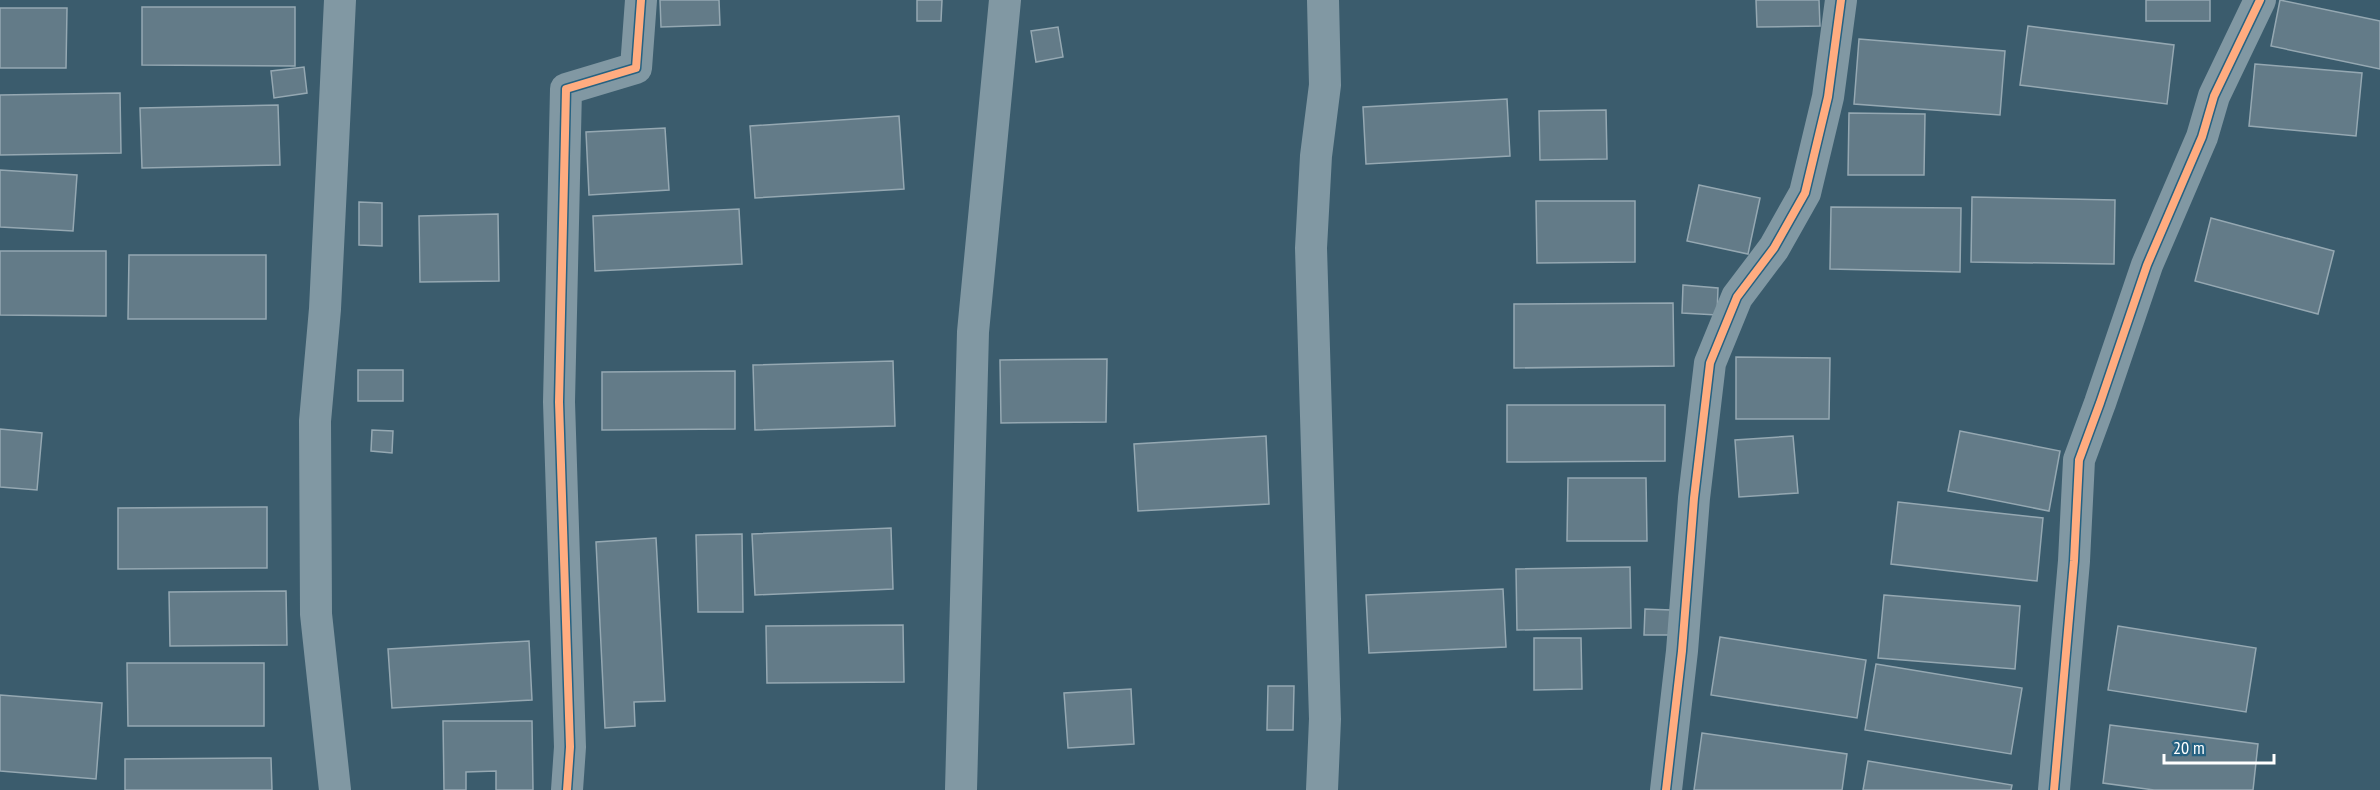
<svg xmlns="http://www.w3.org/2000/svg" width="2380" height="790" viewBox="0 0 2380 790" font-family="'PT Sans Narrow',sans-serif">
	<rect width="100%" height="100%" fill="#3b5c6d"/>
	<path fill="#637b88" stroke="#95a8b2" stroke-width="1.5" d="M660,0H719L720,25L661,27Z
		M917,0H942L941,21H917Z
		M1756,0H1819L1820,26L1757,27Z
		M2146,0H2210V21H2146Z
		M2280,0L2380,21V69L2271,46Z
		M142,7H295V66L142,65Z
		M0,8H67L66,68H0Z
		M2028,26L2174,45L2167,104L2020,85Z
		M1058,27L1063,57L1036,62L1031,31Z
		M1859,39L2005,51L2000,115L1854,104Z
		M2255,64L2362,73L2356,136L2249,126Z
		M304,67L307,93L274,98L271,71Z
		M120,93L121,153L0,155V95Z
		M1507,99L1510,156L1366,164L1363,107Z
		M278,105L280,165L142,168L140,108Z
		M1606,110L1607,159L1540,160L1539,111Z
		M1849,113L1925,114L1924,175H1848Z
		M899,116L904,189L755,198L750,126Z
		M665,128L669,190L589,195L586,132Z
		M0,170L77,175L73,231L0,227Z
		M1699,185L1760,198L1748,254L1687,241Z
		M1972,197L2115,200L2114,264L1971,262Z
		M1536,201H1635V262L1537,263Z
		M359,202L382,203V246L359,245Z
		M1831,207L1961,208L1960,272L1830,269Z
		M739,209L742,264L595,271L593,216Z
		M498,214L499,281L420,282L419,216Z
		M2211,218L2334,251L2318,314L2195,281Z
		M0,251H106V316L0,315Z
		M129,255H266V319H128Z
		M1683,285L1718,288L1717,315L1682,313Z
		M1673,303L1674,366L1514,368V304Z
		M1736,357L1830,358L1829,419H1736Z
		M1107,359L1106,422L1001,423L1000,360Z
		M893,361L895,426L755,430L753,365Z
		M358,370H403V401H358Z
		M735,371V429L602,430V372Z
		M1507,405H1665V461L1507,462Z
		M0,429L42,433L37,490L0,487Z
		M372,430L393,431L392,453L371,451Z
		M1960,431L2060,451L2049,511L1948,491Z
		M1266,436L1269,504L1138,511L1134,444Z
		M1793,436L1798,493L1739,497L1735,440Z
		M1568,478H1646L1647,541H1567Z
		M1898,502L2043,518L2037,581L1891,564Z
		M267,507V568L118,569V508Z
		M891,528L893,589L755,595L752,534Z
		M742,534L743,612H698L696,535Z
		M656,538L665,701L634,702L635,726L605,728L596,542Z
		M1630,567L1631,628L1517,630L1516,569Z
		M1503,589L1506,647L1369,653L1366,595Z
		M286,591L287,645L170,646L169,592Z
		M1884,595L2020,606L2015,669L1878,658Z
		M1645,609L1671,610L1670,635H1644Z
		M903,625L904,682L767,683L766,626Z
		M2118,626L2256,648L2246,712L2108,690Z
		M1720,637L1866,660L1857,718L1711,695Z
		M1534,638H1581L1582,689L1534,690Z
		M529,641L532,700L392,708L388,649Z
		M127,663H264V726H128Z
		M1876,664L2022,688L2011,754L1865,730Z
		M1268,686H1294L1293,730H1267Z
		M1131,689L1134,744L1068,748L1064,693Z
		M0,695L102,703L96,779L0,771Z
		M443,721H532L533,790H496V771L466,772V790H444Z
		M2110,725L2258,744L2253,790H2154L2103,783Z
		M1702,733L1847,754L1842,790H1694Z
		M271,758L272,790H125V759Z
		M1868,761L2012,785L2011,790H1863Z"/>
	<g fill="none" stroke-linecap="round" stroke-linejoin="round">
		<path stroke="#8198a3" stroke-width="32" d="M335,790L316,614L315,421L325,309L340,0
			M567,790L570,747L559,402L566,89L636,68L641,0
			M961,790L973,332L1005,0
			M1322,790L1325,719L1311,248L1316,156L1325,85L1323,0
			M1666,790L1682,651L1694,498L1710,363L1737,297L1774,248L1805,193L1828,97L1841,0
			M2054,790L2074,561L2079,460L2100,403L2147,265L2202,137L2214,96L2260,0"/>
		<defs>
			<path id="cycleway" d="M567,790L570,747L559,402L566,89L636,68L641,0
				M1666,790L1682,651L1694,498L1710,363L1737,297L1774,248L1805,193L1828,97L1841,0
				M2054,790L2074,561L2079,460L2100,403L2147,265L2202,137L2214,96L2260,0"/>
		</defs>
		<use href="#cycleway" stroke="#266282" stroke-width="11"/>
		<use href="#cycleway" stroke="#ffac80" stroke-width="8"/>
	</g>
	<path d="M2164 754v9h110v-9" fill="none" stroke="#ffffff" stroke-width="3"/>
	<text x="2173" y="754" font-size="18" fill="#ffffff" stroke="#266282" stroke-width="4.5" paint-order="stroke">20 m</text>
</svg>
